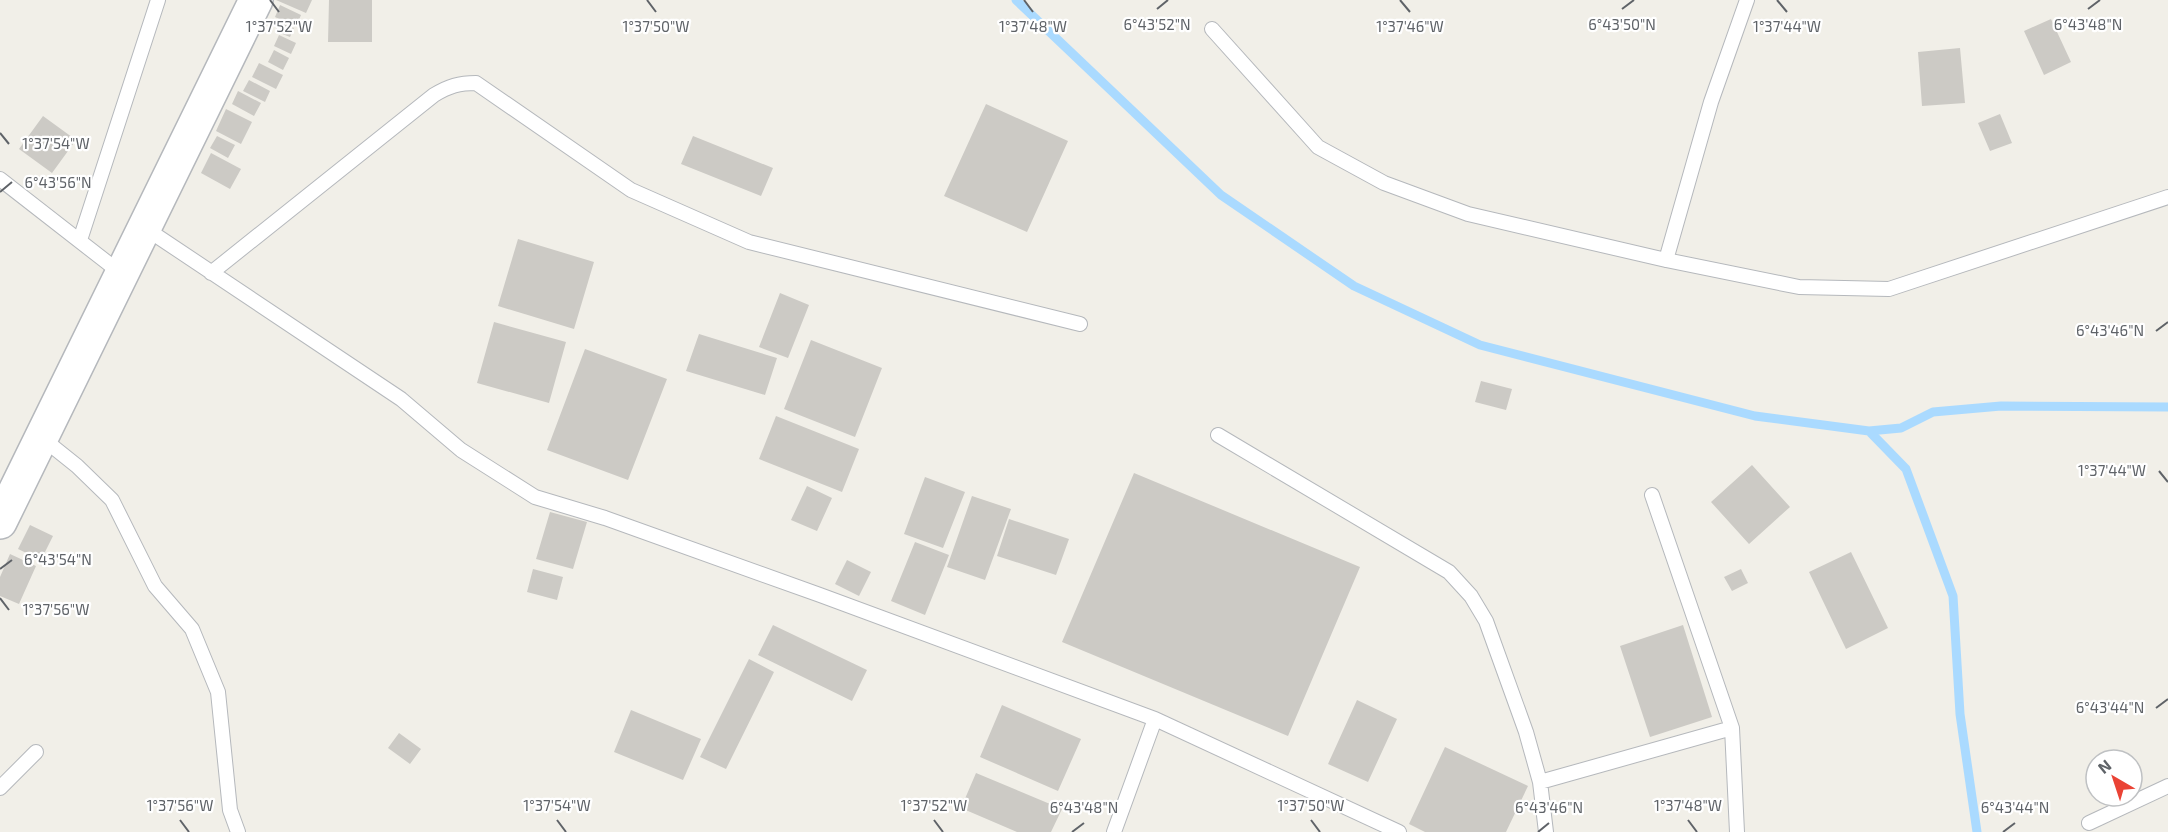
<svg xmlns="http://www.w3.org/2000/svg" width="2168" height="832" viewBox="0 0 2168 832" font-family="'Exo 2',sans-serif">
	<rect width="100%" height="100%" fill="#f1efe8"/>
	<g fill="none" stroke-linecap="round" stroke-linejoin="round">
		<path stroke="#aadaff" stroke-width="9" d="M1016,0L1221,195L1354,286L1480,345L1755,416L1869,431L1906,469L1953,596L1960,714L1977,832
			M1869,431L1901,428L1933,412L2001,406L2168,407"/>
	</g>
	<path fill="#cccac5" d="M276,0H312L306,13Z
		M329,0H372V42H328Z
		M280,5L301,15L296,27L275,17Z
		M2051,19L2071,62L2044,75L2024,31Z
		M279,22L294,28L290,37L275,31Z
		M279,35L296,43L291,54L274,46Z
		M1960,48L1965,103L1922,106L1918,52Z
		M274,50L289,58L283,70L268,62Z
		M259,63L283,75L276,89L252,77Z
		M249,80L270,91L265,102L243,91Z
		M238,91L261,103L254,116L232,104Z
		M986,104L1068,141L1027,232L944,196Z
		M226,109L252,122L241,144L216,131Z
		M2000,114L2012,143L1990,151L1978,123Z
		M43,116L76,140L52,173L19,149Z
		M217,136L235,145L228,158L210,148Z
		M693,136L773,168L761,196L681,164Z
		M211,153L241,169L230,189L201,173Z
		M518,239L594,262L574,329L498,306Z
		M780,293L809,305L788,358L759,347Z
		M494,322L566,342L549,403L477,383Z
		M699,334L777,358L765,395L686,371Z
		M811,340L882,368L855,437L784,409Z
		M585,349L667,379L628,480L547,450Z
		M1481,381L1512,389L1506,410L1475,402Z
		M776,416L859,449L842,492L759,459Z
		M1752,465L1790,507L1749,544L1711,502Z
		M1134,473L1360,567L1288,736L1062,642Z
		M925,477L965,492L943,548L904,534Z
		M807,486L832,498L817,531L791,520Z
		M972,496L1011,509L985,580L947,567Z
		M550,512L587,522L573,569L536,559Z
		M1009,519L1069,539L1056,575L997,556Z
		M30,525L53,536L41,560L18,549Z
		M915,542L949,555L925,615L891,601Z
		M1851,552L1888,628L1846,649L1809,572Z
		M10,554L36,566L19,604L0,596V577Z
		M847,560L871,572L859,596L835,584Z
		M533,569L563,577L557,600L527,592Z
		M1741,569L1748,583L1732,591L1724,577Z
		M773,625L867,670L852,701L758,655Z
		M1683,625L1712,717L1650,737L1620,646Z
		M749,659L774,672L726,769L700,757Z
		M1357,700L1397,719L1368,782L1328,764Z
		M1002,705L1081,739L1058,791L980,757Z
		M631,710L701,739L683,780L614,752Z
		M399,733L421,749L410,764L388,748Z
		M1445,747L1528,786L1506,832H1425L1409,824Z
		M976,773L1062,809L1051,832H1017L961,808Z"/>
	<g fill="none" stroke-linecap="round" stroke-linejoin="round">
		<defs>
			<path id="service" d="M1212,29L1318,147L1384,183L1468,214L1666,260L1799,287L1889,289L2168,197
				M0,179L122,274
				M145,228L401,399L461,450L535,497L605,518L820,595L1155,719L1399,832
				M80,240L158,0
				M1666,260L1711,102L1747,0
				M211,273L434,95C449,86 459,83 476,83L631,190L749,242L1080,324
				M1218,435L1449,572L1471,596L1486,621L1526,732L1540,782L1546,832
				M42,438L77,466L112,500L155,586L192,629L218,692L230,810L238,832
				M1652,495L1732,728L1737,832
				M1540,782L1732,728
				M0,788L36,752
				M2089,823L2168,786
				M1114,832L1155,719"/>
			<path id="tertiary" d="M0,522L256,0"/>
		</defs>
		<use href="#service" stroke="#b5b8bc" stroke-width="16"/>
		<use href="#tertiary" stroke="#b5b8bc" stroke-width="36"/>
		<use href="#service" stroke="#fff" stroke-width="14"/>
		<use href="#tertiary" stroke="#fff" stroke-width="33"/>
	</g>
	<path fill="none" stroke="#5f6368" stroke-width="2" d="M270,0L279,12M647,0L656,12M1024,0L1033,12M1400,0L1410,12M1777,0L1787,12M1157,9L1168,0M1622,9L1634,0M2088,9L2100,0M0,133L9,144M0,192L12,182M2156,331L2168,322M2159,471L2168,482M0,569L12,560M0,598L9,610M2156,708L2168,699M180,820L189,832M557,820L566,832M934,820L943,832M1311,820L1320,832M1688,820L1697,832M1072,832L1084,823M1538,832L1549,823M2003,832L2015,823"/>
	<g font-size="15" text-anchor="middle" fill="#5f6368" stroke="#fff" stroke-width="4.5" stroke-linejoin="round" paint-order="stroke">
		<text x="1157" y="30">6°43'52"N</text>
		<text x="1622" y="30">6°43'50"N</text>
		<text x="2088" y="30">6°43'48"N</text>
		<text x="279" y="32">1°37'52"W</text>
		<text x="656" y="32">1°37'50"W</text>
		<text x="1033" y="32">1°37'48"W</text>
		<text x="1410" y="32">1°37'46"W</text>
		<text x="1787" y="32">1°37'44"W</text>
		<text x="56" y="149">1°37'54"W</text>
		<text x="58" y="188">6°43'56"N</text>
		<text x="2110" y="336">6°43'46"N</text>
		<text x="2112" y="476">1°37'44"W</text>
		<text x="58" y="565">6°43'54"N</text>
		<text x="56" y="615">1°37'56"W</text>
		<text x="2110" y="713">6°43'44"N</text>
		<text x="180" y="811">1°37'56"W</text>
		<text x="557" y="811">1°37'54"W</text>
		<text x="934" y="811">1°37'52"W</text>
		<text x="1311" y="811">1°37'50"W</text>
		<text x="1688" y="811">1°37'48"W</text>
		<text x="1084" y="813">6°43'48"N</text>
		<text x="1549" y="813">6°43'46"N</text>
		<text x="2015" y="813">6°43'44"N</text>
	</g>
	<g transform="translate(2114 778) rotate(321)"><circle r="28" fill="#ffffff" stroke="#bfc1c3" stroke-width="1.5"/>
	<path d="M0-4.5L10 22L0 15L-10 22Z" fill="#ea4335"/>
	<text y="-9" font-size="16" font-weight="bold" text-anchor="middle" fill="#5f6368">N</text>
	</g>
</svg>
